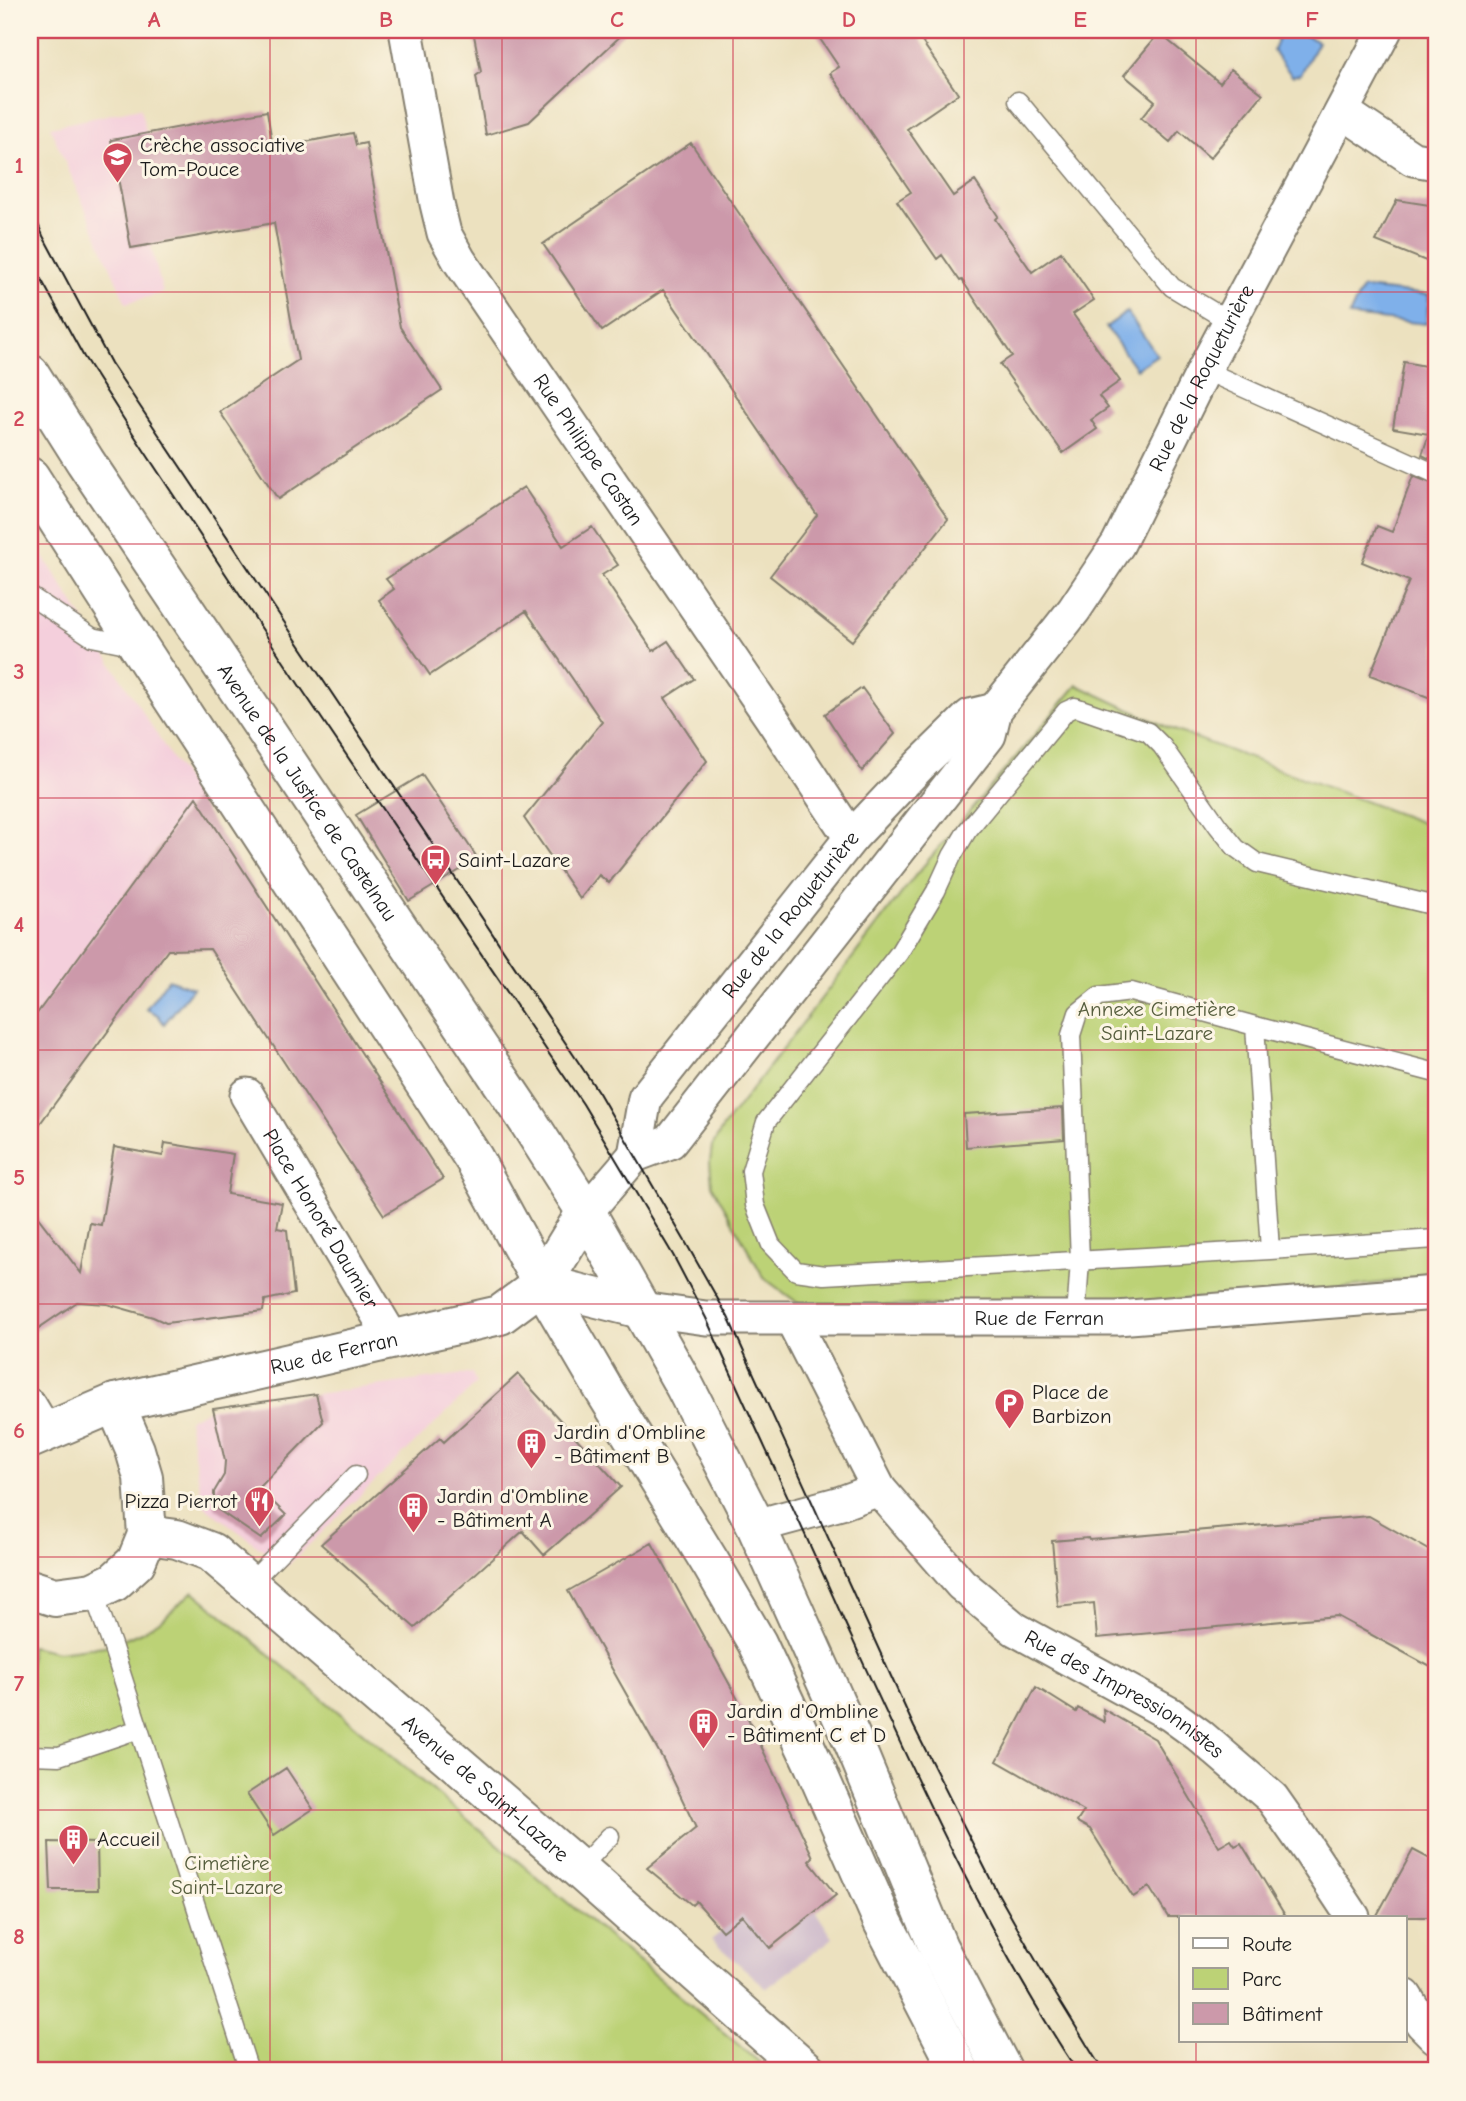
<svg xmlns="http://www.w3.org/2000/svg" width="1466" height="2101" viewBox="0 0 1466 2101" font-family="'Comic Neue',sans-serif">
	<rect width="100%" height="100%" fill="#fcf5e5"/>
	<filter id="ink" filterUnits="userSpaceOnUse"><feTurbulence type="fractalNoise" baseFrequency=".0143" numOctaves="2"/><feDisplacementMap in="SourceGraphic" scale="14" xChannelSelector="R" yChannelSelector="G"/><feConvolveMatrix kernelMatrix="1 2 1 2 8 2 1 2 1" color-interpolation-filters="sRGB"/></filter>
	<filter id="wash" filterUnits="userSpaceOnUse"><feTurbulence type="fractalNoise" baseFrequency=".00686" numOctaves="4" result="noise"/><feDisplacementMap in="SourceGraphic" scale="28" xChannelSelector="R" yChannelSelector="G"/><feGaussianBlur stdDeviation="1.57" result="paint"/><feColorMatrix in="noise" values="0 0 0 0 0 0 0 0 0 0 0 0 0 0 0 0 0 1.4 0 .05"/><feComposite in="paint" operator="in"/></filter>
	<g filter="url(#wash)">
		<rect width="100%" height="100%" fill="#ece1bf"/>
		<path fill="#f4cfdc" d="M140,108L174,240L151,246L163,293L126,303L50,127Z
			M30,535L196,796L30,1022Z
			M472,1373L476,1384L286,1567L203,1505L188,1419L211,1408Z"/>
		<path fill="#d0bdcc" d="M809,1861L836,1895L816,1912L833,1938L767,1988L711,1940Z"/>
		<path fill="#bcd276" stroke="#6c7749" stroke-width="2" d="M1077,685L1169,728L1436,828V1276L1275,1296L1050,1305L802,1306L764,1278L712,1185L710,1162L712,1146L723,1127L915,876Z
			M193,1591L770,2071H30V1646L58,1652L112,1645L141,1632L163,1619Z"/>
		<path fill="#7fb0ea" stroke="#4e6683" stroke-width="2" d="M1281,30H1295L1318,42L1301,74L1292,76L1273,51Z
			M1362,288L1429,295L1426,324L1349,316Z
			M1127,312L1157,355L1136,369L1106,327Z
			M168,979L193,988L164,1024L158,1015L146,1009Z"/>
		<g id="blocks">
			<path fill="#c9a" d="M473,30H627L529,122L486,135L476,76L481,72Z
				M814,30H914L958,94L907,129L953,196L975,181L998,216L995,219L1032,272L1061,252L1094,300L1073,314L1120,381L1099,396L1108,408L1091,420L1097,429L1063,453L1000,364L1012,356L962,280L960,281L942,255L937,259L897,201L911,192L830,73L839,67Z
				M1159,33L1220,83L1231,69L1263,94L1210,158L1179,131L1170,142L1141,118L1155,101L1124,75Z
				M267,111L273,148L353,133L356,145L366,143L400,327L442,390L278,499L220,412L298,360L274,223L131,248L111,140Z
				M691,143L948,519L852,641L770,576L817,515L663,290L602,331L543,244Z
				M1397,200L1436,206V265L1376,241Z
				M1404,362L1436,368V462L1422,455L1429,434L1393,428Z
				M1413,476L1436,485V700L1370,675L1409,581L1362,562L1377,526L1392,532Z
				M524,487L563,546L592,527L618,565L602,575L653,651L668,641L694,679L665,698L707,761L609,883L599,875L580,899L524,818L602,722L526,611L430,675L379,600L394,589L386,579Z
				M862,688L895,734L862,771L825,714Z
				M422,775L478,859L409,901L356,815Z
				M196,797L443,1179L384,1215L210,949L168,950L30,1137V1023Z
				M1063,1108L1064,1139L966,1147L964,1114Z
				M165,1143L233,1154L227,1194L282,1203L277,1228L287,1230L294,1294L265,1300L263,1311L166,1323L153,1317L107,1304L77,1302L30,1334V1207L81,1273L90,1223L101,1225L114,1147L163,1156Z
				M518,1374L621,1487L544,1555L523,1531L415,1628L321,1544L440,1438L444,1442Z
				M316,1394L323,1422L259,1488L286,1515L261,1539L214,1507V1492L224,1475L225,1461L213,1409Z
				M1369,1516L1436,1554V1670L1337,1616L1097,1638L1094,1603L1058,1607L1052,1541L1088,1538L1089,1540Z
				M652,1543L747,1716L813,1857L809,1861L836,1895L770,1948L742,1915L722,1931L696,1901L692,1905L647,1868L696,1828L663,1759L568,1591Z
				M1036,1687L1076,1712L1078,1708L1104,1722L1103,1709L1155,1739L1219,1847L1231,1840L1235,1846L1241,1843L1286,1917H1168L1149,1887L1133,1897L1090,1829L1077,1822L1084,1811L997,1761Z
				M286,1768L313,1809L274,1835L247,1794Z
				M49,1842L97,1843L98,1890H51Z
				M1413,1850L1436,1862V1917H1376Z"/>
		</g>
	</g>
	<g filter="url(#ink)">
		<use href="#blocks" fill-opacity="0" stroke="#847e6e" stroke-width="2"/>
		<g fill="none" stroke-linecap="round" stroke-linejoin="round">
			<defs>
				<path id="lane" d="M1018,101L1172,287L1230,322
					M1204,370L1436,474
					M30,596L92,637L136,646
					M1436,906L1257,863L1236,848L1218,826L1162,746L1148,732L1075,707L1066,711L967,831L952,856L936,891L899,953L766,1122L751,1171L755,1205L771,1245L796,1271L824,1275L1270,1250L1436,1239
					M1255,1026L1270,1250
					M1076,1318L1080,1260L1071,1035L1078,1013L1099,996L1131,992L1255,1026L1436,1073
					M249,1584L356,1475
					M93,1592L112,1645L249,2071
					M30,1755L59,1756L139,1729
					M579,1869L610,1836"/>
				<g id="street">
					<path id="s1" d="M406,30L437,204L444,233L459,260L771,717L851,838"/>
					<path d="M1343,112L1413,159L1436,163"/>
					<path id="s2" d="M247,1095L393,1340"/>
					<path id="s3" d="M635,1155L645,1098L851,838L920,765L970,716L995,710"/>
					<path id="s4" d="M586,1212L635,1155L670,1142L989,735L995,710L1074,610L1118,544L1204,370L1385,30"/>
					<path id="s5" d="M641,1309L706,1318H1117L1436,1293"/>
					<path id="s6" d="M792,1319L879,1489L961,1584L1015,1629L1170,1714L1199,1735L1272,1798L1310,1852L1353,1917"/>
					<path d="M30,1406L45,1431"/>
					<path d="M756,1526L841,1503L879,1489"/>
					<path d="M1405,1996L1422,2023L1436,2037"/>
				</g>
				<g id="secondary">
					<path id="s7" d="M30,1439L115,1403L500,1315L542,1284"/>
					<path id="s8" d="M147,1535L177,1539L211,1552L579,1869L807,2071"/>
					<path d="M30,1589L55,1597L93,1592L114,1582L136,1562L147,1535L143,1477L135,1450L115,1403"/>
				</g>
				<g id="primary">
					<path id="s9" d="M30,374L85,461L528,1121L586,1212L641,1309L685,1387L756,1526L855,1746L938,1947L1003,2071"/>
					<path d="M30,477L139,647L474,1159L542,1284L604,1390L711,1564L757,1643L814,1765L883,1922L960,2071"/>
					<path d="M542,1284L641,1309"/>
					<path d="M542,1284L586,1212"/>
				</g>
			</defs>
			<use href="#lane" stroke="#847e6e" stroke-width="21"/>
			<use href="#street" stroke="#847e6e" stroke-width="37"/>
			<use href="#secondary" stroke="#847e6e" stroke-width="42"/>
			<use href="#primary" stroke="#847e6e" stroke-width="42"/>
			<use href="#lane" stroke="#fff" stroke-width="18"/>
			<use href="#street" stroke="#fff" stroke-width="33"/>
			<use href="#secondary" stroke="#fff" stroke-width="38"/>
			<use href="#primary" stroke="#fff" stroke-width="38"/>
			<path stroke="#1c1c1c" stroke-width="2" d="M30,205L43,236L111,363L599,1093L686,1243L728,1317L914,1727L996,1890L1047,1980L1103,2071
				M30,259L84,357L143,449L301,688L583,1104L673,1255L706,1318C751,1419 799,1519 844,1621C914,1774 984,1930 1077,2071"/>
		</g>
	</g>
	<path fill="none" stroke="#d1495b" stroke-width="2" stroke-opacity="0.55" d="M270,30V2071M502,30V2071M733,30V2071M964,30V2071M1196,30V1917M30,292H1436M30,544H1436M30,798H1436M30,1050H1436M30,1304H1436M30,1557H1436M30,1810H1436M1196,2040V2071"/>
	<defs>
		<symbol id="school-pin" viewBox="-11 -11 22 30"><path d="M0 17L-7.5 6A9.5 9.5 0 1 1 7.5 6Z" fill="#d1495b" stroke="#fcf5e5"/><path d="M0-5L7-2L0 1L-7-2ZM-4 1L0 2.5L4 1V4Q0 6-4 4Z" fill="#fff"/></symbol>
		<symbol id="bus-pin" viewBox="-11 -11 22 30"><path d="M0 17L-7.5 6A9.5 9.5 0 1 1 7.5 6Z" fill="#d1495b" stroke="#fcf5e5"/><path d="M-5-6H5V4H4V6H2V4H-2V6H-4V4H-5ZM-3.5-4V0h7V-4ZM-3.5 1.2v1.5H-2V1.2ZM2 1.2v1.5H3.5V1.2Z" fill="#fff"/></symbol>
		<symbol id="parking-pin" viewBox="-11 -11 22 30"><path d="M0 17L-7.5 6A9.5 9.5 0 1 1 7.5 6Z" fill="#d1495b" stroke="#fcf5e5"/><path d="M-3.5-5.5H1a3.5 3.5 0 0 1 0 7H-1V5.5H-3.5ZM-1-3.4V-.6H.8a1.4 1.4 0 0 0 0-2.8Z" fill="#fff"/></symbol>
		<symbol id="building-pin" viewBox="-11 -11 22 30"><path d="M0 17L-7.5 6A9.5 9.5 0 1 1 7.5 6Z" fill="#d1495b" stroke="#fcf5e5"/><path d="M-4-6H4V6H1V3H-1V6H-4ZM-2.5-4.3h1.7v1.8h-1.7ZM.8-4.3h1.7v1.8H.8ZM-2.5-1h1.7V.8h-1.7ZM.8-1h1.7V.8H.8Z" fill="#fff"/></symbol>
		<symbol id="restaurant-pin" viewBox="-11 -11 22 30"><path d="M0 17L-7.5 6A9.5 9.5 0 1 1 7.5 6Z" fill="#d1495b" stroke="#fcf5e5"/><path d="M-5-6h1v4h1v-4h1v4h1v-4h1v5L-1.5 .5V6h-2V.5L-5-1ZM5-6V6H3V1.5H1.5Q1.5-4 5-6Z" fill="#fff"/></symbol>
	</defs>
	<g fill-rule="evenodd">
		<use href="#school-pin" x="100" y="140" width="35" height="47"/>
		<use href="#bus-pin" x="418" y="842" width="35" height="47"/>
		<use href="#parking-pin" x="992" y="1386" width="35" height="47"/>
		<use href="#building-pin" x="514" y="1426" width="35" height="47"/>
		<use href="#restaurant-pin" x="242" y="1484" width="35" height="47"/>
		<use href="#building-pin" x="396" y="1490" width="35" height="47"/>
		<use href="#building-pin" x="686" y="1706" width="35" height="47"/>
		<use href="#building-pin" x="56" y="1822" width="35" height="47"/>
	</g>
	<g text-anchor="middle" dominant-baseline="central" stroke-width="6" stroke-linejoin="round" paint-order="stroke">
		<g font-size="21" fill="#1c1c1c" stroke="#fcf5e5" text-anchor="start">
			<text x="140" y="145">Crèche associative<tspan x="140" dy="24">Tom-Pouce</tspan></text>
			<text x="458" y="860">Saint-Lazare</text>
			<text x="1032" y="1392">Place de<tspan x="1032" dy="24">Barbizon</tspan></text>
			<text x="554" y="1432">Jardin d'Ombline<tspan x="554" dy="24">- Bâtiment B</tspan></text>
			<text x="437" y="1496">Jardin d'Ombline<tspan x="437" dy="24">- Bâtiment A</tspan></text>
			<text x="237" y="1501" text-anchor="end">Pizza Pierrot</text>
			<text x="727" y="1711">Jardin d'Ombline<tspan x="727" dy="24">- Bâtiment C et D</tspan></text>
			<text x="97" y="1839">Accueil</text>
		</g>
		<g font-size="21" fill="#1c1c1c" stroke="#fcf5e5">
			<text stroke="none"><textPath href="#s4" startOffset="1048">Rue de la Roqueturière</textPath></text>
			<text stroke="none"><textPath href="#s1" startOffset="467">Rue Philippe Castan</textPath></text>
			<text stroke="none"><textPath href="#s9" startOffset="502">Avenue de la Justice de Castelnau</textPath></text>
			<text stroke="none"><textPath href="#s3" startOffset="292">Rue de la Roqueturière</textPath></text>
			<text stroke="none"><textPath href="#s2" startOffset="144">Place Honoré Daumier</textPath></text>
			<text stroke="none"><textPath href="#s5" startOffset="399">Rue de Ferran</textPath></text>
			<text stroke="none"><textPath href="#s7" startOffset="317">Rue de Ferran</textPath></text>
			<text stroke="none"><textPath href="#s6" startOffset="514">Rue des Impressionnistes</textPath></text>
			<text stroke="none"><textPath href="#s8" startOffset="429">Avenue de Saint-Lazare</textPath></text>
		</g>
		<g font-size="21" fill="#545c3c" stroke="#fcf5e5">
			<text x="1157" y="1009">Annexe Cimetière<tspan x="1157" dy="24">Saint-Lazare</tspan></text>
			<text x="227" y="1863">Cimetière<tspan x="227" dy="24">Saint-Lazare</tspan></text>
		</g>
	</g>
	<rect width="1466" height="2101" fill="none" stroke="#fcf5e5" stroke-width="77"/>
	<rect x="1179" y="1916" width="228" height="126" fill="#fcf5e5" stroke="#a29e95" stroke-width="2"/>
	<rect x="1193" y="1938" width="35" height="10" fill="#ffffff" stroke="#a29e95" stroke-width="2"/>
	<text x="1242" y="1951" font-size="21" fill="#1c1c1c">Route</text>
	<rect x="1193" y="1968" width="35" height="21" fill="#bcd276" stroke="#a29e95" stroke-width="2"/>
	<text x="1242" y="1986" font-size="21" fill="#1c1c1c">Parc</text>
	<rect x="1193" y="2003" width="35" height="21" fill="#cc99aa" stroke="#a29e95" stroke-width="2"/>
	<text x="1242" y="2021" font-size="21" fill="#1c1c1c">Bâtiment</text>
	<rect x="38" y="38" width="1390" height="2024" fill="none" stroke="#d1495b" stroke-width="2.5"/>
	<g font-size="23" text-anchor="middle" font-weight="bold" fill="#d1495b">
		<text x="154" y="27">A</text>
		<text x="386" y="27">B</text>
		<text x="617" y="27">C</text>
		<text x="849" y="27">D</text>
		<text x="1080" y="27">E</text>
		<text x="1312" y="27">F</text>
		<text x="19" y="173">1</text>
		<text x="19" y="426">2</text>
		<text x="19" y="679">3</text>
		<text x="19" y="932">4</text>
		<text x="19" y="1185">5</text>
		<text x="19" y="1438">6</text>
		<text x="19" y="1691">7</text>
		<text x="19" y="1944">8</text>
	</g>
</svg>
